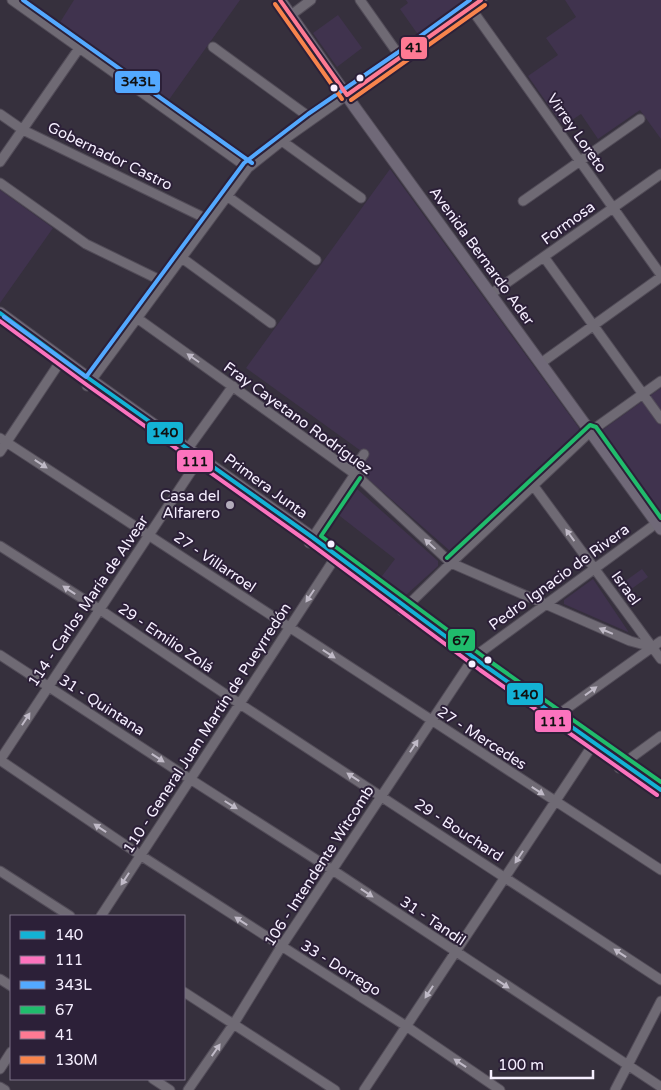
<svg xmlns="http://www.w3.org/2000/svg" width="661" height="1090" viewBox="0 0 661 1090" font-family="'Varela Round',sans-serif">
	<rect width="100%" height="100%" fill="#36303d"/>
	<path fill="#40334e" d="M74,0H240L168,101L59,24Z
		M406,0H470L419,36L400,9L408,3Z
		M565,0H661V139L640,110L598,139L581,114L563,126L528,76L558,55L546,38L576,17Z
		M338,15L362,48L337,67L313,33Z
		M390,169L579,428L578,433L454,550H449L358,470L368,456L246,368Z
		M0,190L53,228L0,303Z
		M661,388V515L601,431Z
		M357,489L438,561V566L405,596H401L379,580L395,559L336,513L353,490Z
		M642,569L648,577L623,595L617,587Z
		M593,579L628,631V632L564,604V600Z"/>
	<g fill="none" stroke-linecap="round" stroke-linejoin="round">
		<defs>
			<path id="minor" d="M12,0L248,168
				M360,0L401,58
				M470,7L661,275
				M291,15L311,0
				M213,47L312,119
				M0,114L23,130L209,220
				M282,141L361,198
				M0,162L80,47
				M0,183L86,244L164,282
				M227,196L316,260
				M523,201L640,119
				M544,257L661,419
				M182,258L271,323
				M491,294L661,174
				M137,318L355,474L451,563L630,641L652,647
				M541,363L661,277
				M87,386L248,168L282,141L347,95
				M0,438L661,870
				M0,452L62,359
				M184,454L233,386
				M533,485L661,659
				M309,543L355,474V467L364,454
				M0,546L99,609L240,704L661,980
				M402,611L451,563L591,431L661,381
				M0,655L190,779L334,871L661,1087
				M552,719L661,641
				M0,760L140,855L406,1026L500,1090
				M0,760L200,458
				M619,768L624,763L661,736
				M0,871L70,916
				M101,916L333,561L338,557
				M0,979L11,986
				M184,992L335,1090
				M0,1069L11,1052
				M153,1079L170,1090
				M0,1087L5,1090
				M188,1090L233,1025L281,947L474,657L661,520
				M364,1090L594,743
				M615,1090L661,1001"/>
			<path id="major" d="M280,0L356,109L661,529
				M347,95L481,0
				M0,313L91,380L312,537L484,665L661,790"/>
		</defs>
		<use href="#minor" stroke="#524c58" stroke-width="11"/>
		<use href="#major" stroke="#524c58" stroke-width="13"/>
		<use href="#minor" stroke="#6f6a74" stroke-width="9"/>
		<use href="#major" stroke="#706978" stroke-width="11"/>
		<defs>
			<path id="bus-1" d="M0,313L91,380L312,537L484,665L661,790"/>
			<path id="bus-2" d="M0,321L87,385L308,542L480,670L657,795"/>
			<path id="bus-3" d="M23,0L252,163
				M4,317L86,377L244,163L308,114L397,53L470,0"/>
			<path id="bus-4" d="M360,478L321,536L488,660L661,782
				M447,558L590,425L596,427L661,518"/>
			<path id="bus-5" d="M280,0L347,95
				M347,95L481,0"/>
			<path id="bus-6" d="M275,4L342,99
				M351,100L485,5"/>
		</defs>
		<use href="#bus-1" stroke="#2c2038" stroke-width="8"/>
		<use href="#bus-2" stroke="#2c2038" stroke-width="8"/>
		<use href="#bus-3" stroke="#2c2038" stroke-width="8"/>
		<use href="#bus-4" stroke="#2c2038" stroke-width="8"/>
		<use href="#bus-5" stroke="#2c2038" stroke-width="8"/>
		<use href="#bus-6" stroke="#2c2038" stroke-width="8"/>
		<use href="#bus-1" stroke="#13b2d5" stroke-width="4"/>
		<use href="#bus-2" stroke="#fc73be" stroke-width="4"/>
		<use href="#bus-3" stroke="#53a9ff" stroke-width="4"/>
		<use href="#bus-4" stroke="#20bc6c" stroke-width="4"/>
		<use href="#bus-5" stroke="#fe7a93" stroke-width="4"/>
		<use href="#bus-6" stroke="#f8844c" stroke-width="4"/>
	</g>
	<defs><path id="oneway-solid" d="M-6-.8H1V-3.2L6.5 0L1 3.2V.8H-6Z" transform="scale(1.25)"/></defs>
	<g fill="#c0bac7">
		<use href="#oneway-solid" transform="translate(193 358) rotate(-145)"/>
		<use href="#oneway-solid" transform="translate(41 464) rotate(33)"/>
		<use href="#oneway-solid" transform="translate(570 535) rotate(-126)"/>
		<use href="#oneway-solid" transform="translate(430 544) rotate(-137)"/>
		<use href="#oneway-solid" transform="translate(69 590) rotate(-147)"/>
		<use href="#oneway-solid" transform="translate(310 596) rotate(124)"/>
		<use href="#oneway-solid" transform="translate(606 631) rotate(-157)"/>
		<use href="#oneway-solid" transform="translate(329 654) rotate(33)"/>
		<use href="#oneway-solid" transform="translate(591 691) rotate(-36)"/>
		<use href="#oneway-solid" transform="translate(26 719) rotate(-57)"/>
		<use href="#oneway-solid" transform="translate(414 746) rotate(-57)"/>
		<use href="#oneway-solid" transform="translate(158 758) rotate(33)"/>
		<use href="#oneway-solid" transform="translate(353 777) rotate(-147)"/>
		<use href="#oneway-solid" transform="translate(538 791) rotate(33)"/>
		<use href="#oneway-solid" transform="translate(231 805) rotate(32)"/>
		<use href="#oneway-solid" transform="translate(100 828) rotate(-146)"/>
		<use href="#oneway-solid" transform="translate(519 857) rotate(123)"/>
		<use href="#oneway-solid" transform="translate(125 879) rotate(123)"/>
		<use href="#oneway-solid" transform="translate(367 893) rotate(34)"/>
		<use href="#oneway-solid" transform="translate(241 921) rotate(-147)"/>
		<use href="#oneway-solid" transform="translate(620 953) rotate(-146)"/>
		<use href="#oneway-solid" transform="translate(503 984) rotate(34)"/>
		<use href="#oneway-solid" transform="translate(429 992) rotate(123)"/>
		<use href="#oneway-solid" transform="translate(216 1050) rotate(-55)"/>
		<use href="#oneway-solid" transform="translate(460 1063) rotate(-146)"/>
	</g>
	<g fill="#f6efff" stroke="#2c2038" stroke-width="2">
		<circle cx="360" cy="78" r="4.5"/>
		<circle cx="334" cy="88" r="4.5"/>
		<circle cx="331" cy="544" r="4.5"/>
		<circle cx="488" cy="660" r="4.5"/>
		<circle cx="472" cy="664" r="4.5"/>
	</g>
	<circle fill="#b3acbb" stroke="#2c2038" stroke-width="2" cx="230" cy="505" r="5"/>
	<g text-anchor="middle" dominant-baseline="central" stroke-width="4" stroke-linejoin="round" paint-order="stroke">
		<g font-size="15" fill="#f6efff" stroke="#2c2038">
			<text transform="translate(577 133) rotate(55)">Virrey Loreto</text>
			<text transform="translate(110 156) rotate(26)">Gobernador Castro</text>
			<text transform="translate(568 223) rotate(-36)">Formosa</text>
			<text transform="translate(482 256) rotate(54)">Avenida Bernardo Ader</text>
			<text transform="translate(298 418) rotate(36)">Fray Cayetano Rodríguez</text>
			<text transform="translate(266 486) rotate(36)">Primera Junta</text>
			<text transform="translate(215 562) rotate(34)">27 - Villarroel</text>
			<text transform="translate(559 577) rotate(-36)">Pedro Ignacio de Rivera</text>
			<text transform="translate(626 588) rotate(54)">Israel</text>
			<text transform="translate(88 601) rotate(-56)">114 - Carlos María de Alvear</text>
			<text transform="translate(166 638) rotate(34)">29 - Emilio Zolá</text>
			<text transform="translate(102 705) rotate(33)">31 - Quintana</text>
			<text transform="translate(207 728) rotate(-57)">110 - General Juan Martín de Pueyrredón</text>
			<text transform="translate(482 738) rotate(33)">27 - Mercedes</text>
			<text transform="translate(459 830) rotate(33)">29 - Bouchard</text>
			<text transform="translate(319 866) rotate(-57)">106 - Intendente Witcomb</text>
			<text transform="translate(433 921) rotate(34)">31 - Tandil</text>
			<text transform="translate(341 968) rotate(32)">33 - Dorrego</text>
		</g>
		<g font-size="15" fill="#f6efff" stroke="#2c2038" text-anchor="end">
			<text x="220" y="496">Casa del<tspan x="220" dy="17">Alfarero</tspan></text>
		</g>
	</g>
	<g stroke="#2c2038" stroke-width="2">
		<rect x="400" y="36" width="28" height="24" rx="5" fill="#fe7a93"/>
		<rect x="114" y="70" width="47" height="24" rx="5" fill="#53a9ff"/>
		<rect x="146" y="421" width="38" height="24" rx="5" fill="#13b2d5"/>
		<rect x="176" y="449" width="38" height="24" rx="5" fill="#fc73be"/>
		<rect x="447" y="628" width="29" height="24" rx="5" fill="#20bc6c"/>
		<rect x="506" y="682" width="38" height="24" rx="5" fill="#13b2d5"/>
		<rect x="534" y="709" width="38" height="24" rx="5" fill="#fc73be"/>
	</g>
	<g font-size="14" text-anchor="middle" font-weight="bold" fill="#111">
		<text x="414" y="52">41</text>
		<text x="138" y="86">343L</text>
		<text x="165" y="437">140</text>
		<text x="195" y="466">111</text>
		<text x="461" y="645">67</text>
		<text x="525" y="699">140</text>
		<text x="553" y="726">111</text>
	</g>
	<rect x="10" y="915" width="175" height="165" fill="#2c2038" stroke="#7d7388"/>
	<rect x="20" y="931" width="25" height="8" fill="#13b2d5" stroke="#7d7388"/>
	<text x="55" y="940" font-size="15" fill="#f6efff">140</text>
	<rect x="20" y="956" width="25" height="8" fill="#fc73be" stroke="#7d7388"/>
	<text x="55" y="965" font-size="15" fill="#f6efff">111</text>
	<rect x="20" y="981" width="25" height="8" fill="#53a9ff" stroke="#7d7388"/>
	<text x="55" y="990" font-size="15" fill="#f6efff">343L</text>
	<rect x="20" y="1006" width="25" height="8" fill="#20bc6c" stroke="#7d7388"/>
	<text x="55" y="1015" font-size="15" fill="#f6efff">67</text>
	<rect x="20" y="1031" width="25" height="8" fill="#fe7a93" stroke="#7d7388"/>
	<text x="55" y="1040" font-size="15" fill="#f6efff">41</text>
	<rect x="20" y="1056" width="25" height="8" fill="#f8844c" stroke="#7d7388"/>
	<text x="55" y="1065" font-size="15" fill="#f6efff">130M</text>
	<path d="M491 1070v8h102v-8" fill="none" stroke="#f6efff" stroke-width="2.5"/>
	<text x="498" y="1070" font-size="15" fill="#f6efff" stroke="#2c2038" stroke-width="4" paint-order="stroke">100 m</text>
</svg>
